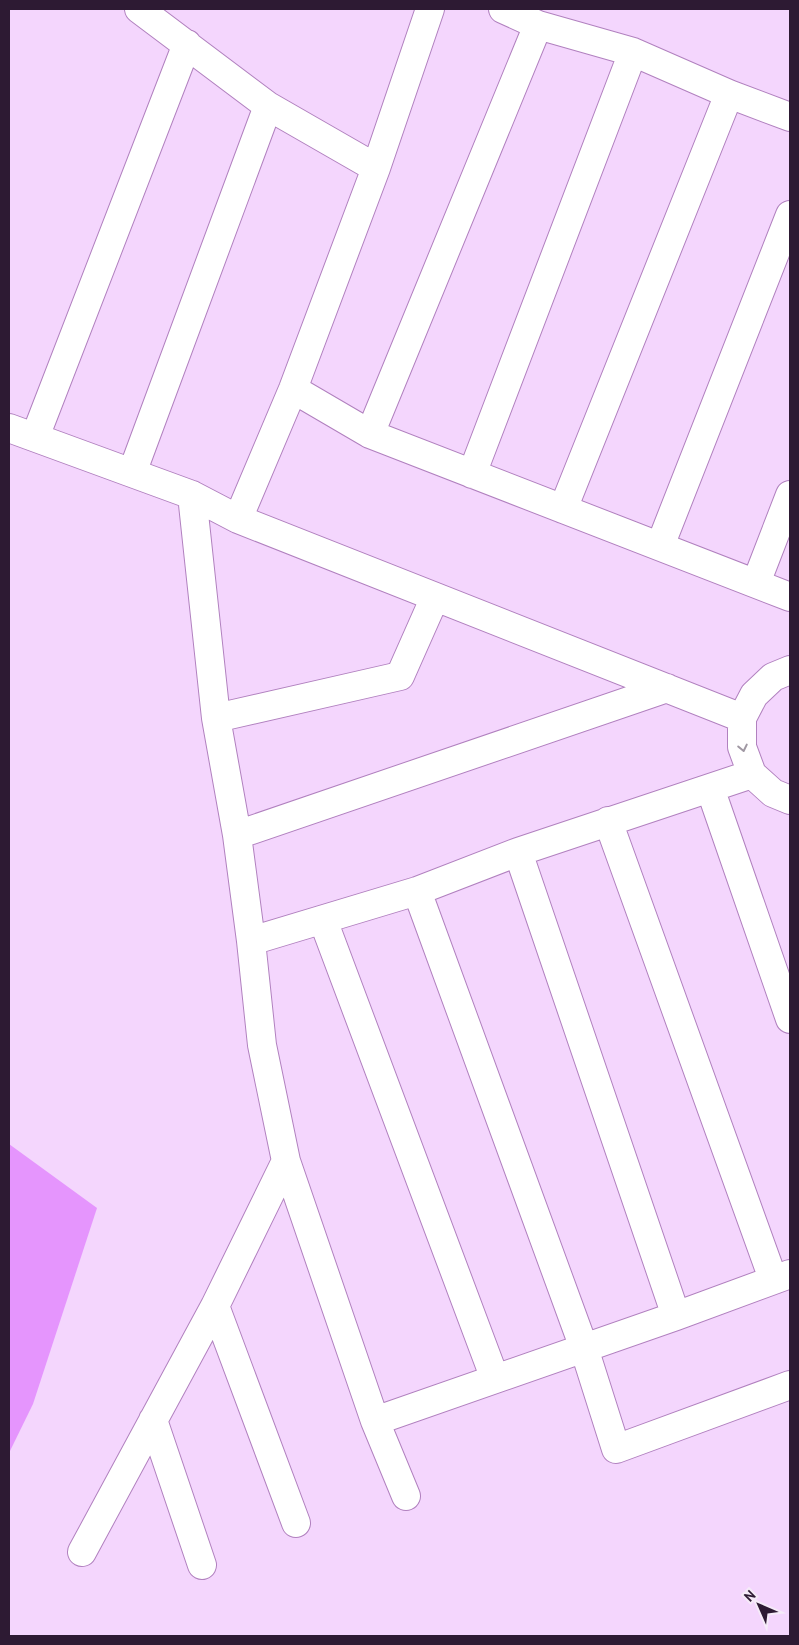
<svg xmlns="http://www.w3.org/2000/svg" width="799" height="1645" viewBox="0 0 799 1645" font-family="'PT Sans',sans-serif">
	<rect width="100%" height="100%" fill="#f4d6fd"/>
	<path fill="#e595fd" d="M9,1144L97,1208L33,1404L9,1453Z"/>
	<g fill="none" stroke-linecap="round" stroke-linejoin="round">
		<defs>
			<path id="minor" d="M139,9L268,106L376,168
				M503,9L538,25L633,52L729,94L790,117
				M293,389L370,434L790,597
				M9,428L192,495L238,519L742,718
				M370,434L538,25
				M35,437L187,44
				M132,473L268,106
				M472,474L633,52
				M192,495L216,718L237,835L251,941L262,1045L286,1161L375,1421L406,1496
				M563,509L729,94
				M238,519L293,389L376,168L430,9
				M660,546L790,215
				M756,583L790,495
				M790,670L773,677L754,695L742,718V747L752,774L773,793L790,800
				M216,718L400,676L435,597
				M710,788L790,1019
				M608,821L773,1279
				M237,835L667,688
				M518,852L676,1316
				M417,891L584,1348L616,1449L790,1385
				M323,920L495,1379
				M251,941L417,891L518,852L752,774
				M215,1306L296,1523
				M153,1420L202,1565
				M375,1421L676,1316L790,1274
				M82,1552L215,1306L286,1161"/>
		</defs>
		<use href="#minor" stroke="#b181bf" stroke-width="30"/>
		<use href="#minor" stroke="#fff" stroke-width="28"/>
	</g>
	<defs><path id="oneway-chevron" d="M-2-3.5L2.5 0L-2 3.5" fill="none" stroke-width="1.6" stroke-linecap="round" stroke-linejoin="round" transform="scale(1.25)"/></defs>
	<use stroke="#a098a3" href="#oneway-chevron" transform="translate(743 748) rotate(78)"/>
	<rect width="799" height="1645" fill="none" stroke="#2d1a33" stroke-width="20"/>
	<g transform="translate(759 1605) rotate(315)" stroke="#f5ebf8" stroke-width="4" paint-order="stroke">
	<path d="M0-4L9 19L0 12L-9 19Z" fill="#2d1a33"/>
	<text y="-8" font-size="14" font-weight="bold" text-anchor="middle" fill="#2d1a33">N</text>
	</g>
</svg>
